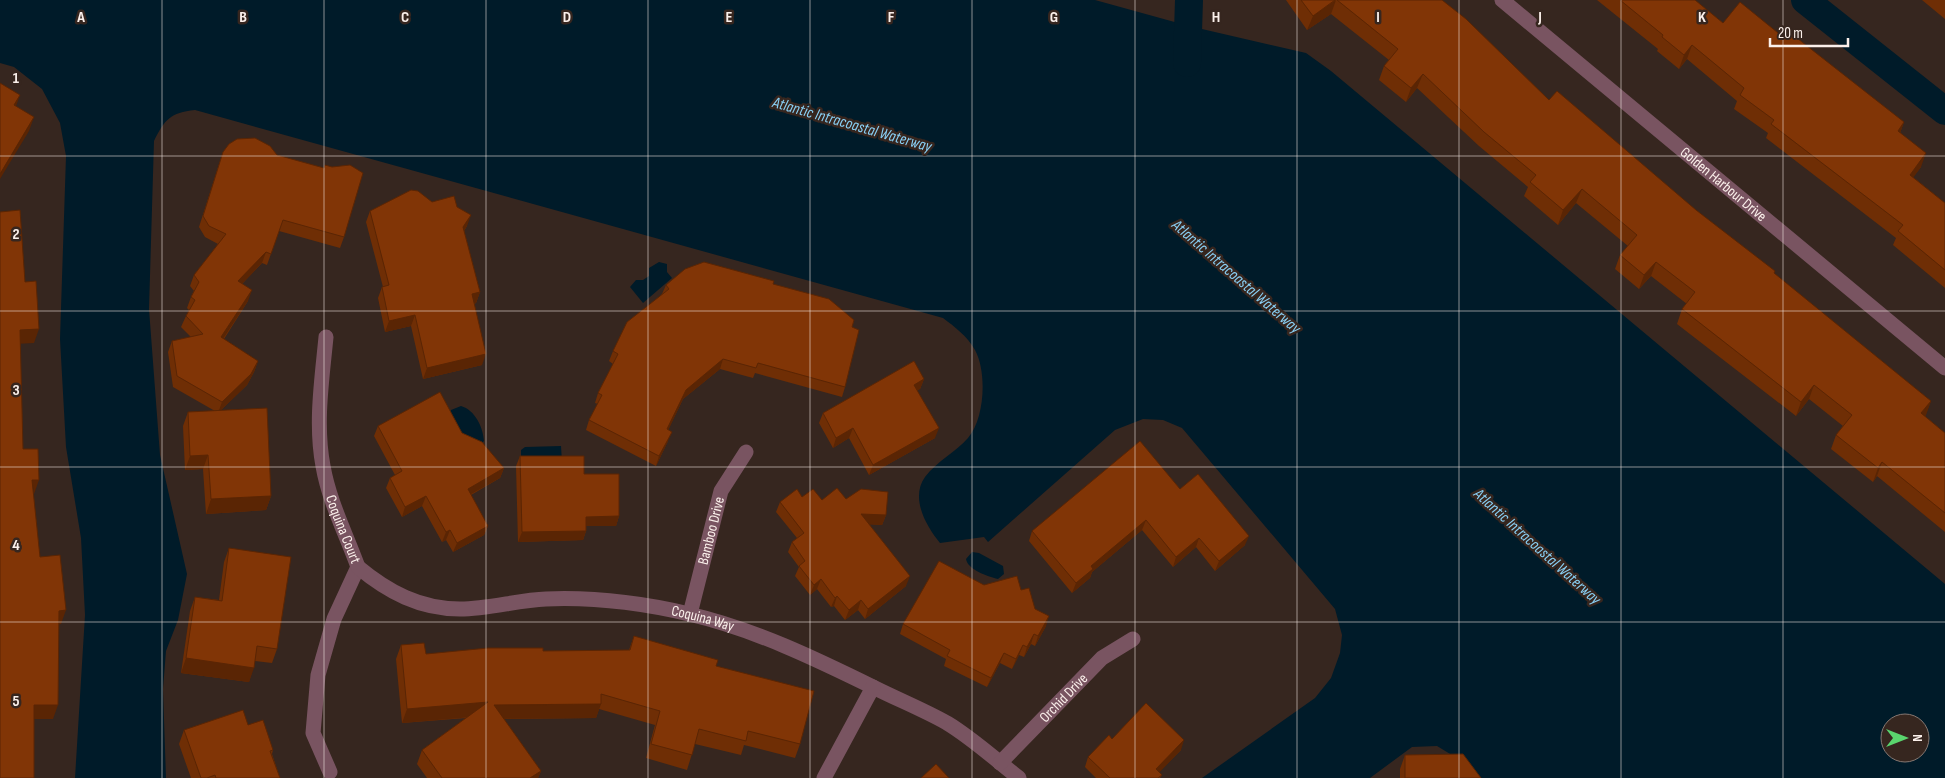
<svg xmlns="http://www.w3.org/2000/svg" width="1945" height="778" viewBox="0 0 1945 778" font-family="'Sofia Sans Condensed',sans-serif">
	<rect width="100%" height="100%" fill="#36261f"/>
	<path fill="#001b29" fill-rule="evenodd" d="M0,0H1095L1189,26L1306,53L1331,71L1945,584V778H1478L1465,763L1437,746L1412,747L1370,778H1202L1315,698L1331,678L1340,653L1342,635L1335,609L1182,428L1163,420L1143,419L1115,430L988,542L984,537L940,543C926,526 910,498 925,477C937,461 956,452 968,438C985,418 987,372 975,350C967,336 955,327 943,318L195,110C170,113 165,119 154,141L149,309L160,455L187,574L178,620L166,651L163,689L166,778H75L85,615L81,538L66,447L60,339L66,156L60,123L42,89L14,67L0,63ZM1890,723H1920V753H1890Z
		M659,262L667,264V272L672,278L643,303L630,287L636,280H643L649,276V268Z
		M461,406C475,410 483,427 484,441L481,444L469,445L449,414L451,410Z
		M561,446L562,462L521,461V450L525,447Z
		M972,552L979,553L1003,566L1004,574L998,579C987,576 968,570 966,559Z"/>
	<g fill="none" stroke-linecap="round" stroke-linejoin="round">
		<path stroke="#001b29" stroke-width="28" d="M1805,0L1945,111
			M1187,63L1189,0"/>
		<g stroke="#795461" stroke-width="15">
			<path id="s1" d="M1502,0L1945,368"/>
			<path id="s2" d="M326,337C322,379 315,424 323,466C329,501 346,534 358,567L334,619L318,675L313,733L330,772"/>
			<path id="s3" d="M358,567C388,592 420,609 460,609C489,609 518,600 546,599C594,597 642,603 689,614C754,629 816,659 875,688C899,700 924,710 947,723C972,738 996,760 1019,778"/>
			<path id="s4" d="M690,614L721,491L746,452"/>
			<path id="s5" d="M1000,763L1102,658L1133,639"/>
			<path d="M824,778L873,687"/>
		</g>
	</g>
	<path fill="#6f2e05" d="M1286,0H1442L1549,100L1696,210L1931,401L1925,416L1945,433V532L1877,476L1873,482L1831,449L1836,435L1843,426L1809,399L1796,416L1677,324L1682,309L1687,304L1651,276L1639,289L1615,269L1620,255L1628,246L1576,203L1558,225L1524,196L1528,187L1479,146L1417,88L1406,102L1379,80L1384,66L1389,60L1331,14L1307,30Z
		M1597,0H1695L1723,23L1783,37L1904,122L1900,133L1921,167L1913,177L1945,203V288L1893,245L1896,238L1766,138L1768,133L1734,109L1737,101L1687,59L1679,69L1657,51L1658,49Z
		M1922,0H1945V19Z
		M223,152L344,237L340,248L279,231L267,265L262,263L242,284L248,301L224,339L258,361L254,372L247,385L221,410L271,496L266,510L206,514L203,469L185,470L183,426L188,412L215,411L173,387L168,352L172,341L191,337L181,327L186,316L189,310L187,308L191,297L194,291L190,286L194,275L218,244L205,237L199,227Z
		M457,207L467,226L464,231L480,292L476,303L474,304L482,365L423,379L411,326L385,332L378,298L382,287H383L366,222L370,211Z
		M773,284L852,327L845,387L842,397L755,373L753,378L720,369L683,399L668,430V441L656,466L586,430L589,420L598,404L595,403L598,393L613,364L609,361L613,351L662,294L666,285Z
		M924,379L920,389L917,390L935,438L869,475L849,438L833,448L819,423L823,413Z
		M378,426L462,433L504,468L500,478L471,495L488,526L484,535L453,552L446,540L442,542L422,506L402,517L386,488L390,478L395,475L374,436Z
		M520,456L584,474L619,516L616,526H586V531L583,540L518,542L516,466Z
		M1180,489L1245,545L1215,571L1196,547L1173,567L1142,530L1092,572L1090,578L1072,593L1029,541L1032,531Z
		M802,497L822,500L846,499L886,515L882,525L869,524L906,586L865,619L858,610L845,620L834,606L831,607L817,589L810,595L795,576L799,567L788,552L792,542L797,538L776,512L780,502Z
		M229,548L277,649L272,663L255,661L249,682L181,673L190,611L195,597L219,600L224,562Z
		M984,585L1021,590L1035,609L1046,626L1035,646L1031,644L1024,657L1019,655L1012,669L1000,663L987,687L944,666L946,659L900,634L903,624Z
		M634,636L716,666L800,744L795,758L744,745L741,755L695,744L687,770L646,758L655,725L599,709L596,718L504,719L541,771L538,778H427L417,764L422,750L466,718L402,723L396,659L401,645L426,654L629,650Z
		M248,725L273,750L272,754L280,778H191L179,744L184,730Z
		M1112,739L1181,750L1159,772L1162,775L1160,778H1096L1085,767L1088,757Z
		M1405,755L1481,778H1400V769Z"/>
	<path fill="#5a2504" d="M1336,0L1331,14L1307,30L1313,16Z
		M1692,45L1687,59L1679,69L1684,55Z
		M1423,74L1417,88L1406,102L1411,88Z
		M20,95L15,109L14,105Z
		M34,117L29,131L0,179V174Z
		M1904,122L1899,136L1898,131Z
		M1926,153L1921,167L1905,189L1910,175Z
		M1582,189L1576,203L1558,225L1563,210Z
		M471,215L467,226L459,238L463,227Z
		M266,252L262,263L234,292L238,281Z
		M1656,262L1651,276L1639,289L1644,275Z
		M252,290L248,301L217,348L221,337Z
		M480,292L476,303L468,305L472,294Z
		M415,315L411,326L385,332L389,321Z
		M39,329L34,343L15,344L20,330Z
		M486,354L482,365L423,379L427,368Z
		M723,359L720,369L683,399L664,439L667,429L686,390Z
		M258,361L254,372L247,385L218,413L222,402Z
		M924,379L920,389L910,394L914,385Z
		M1814,385L1809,399L1796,416L1801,402Z
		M1931,401L1926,415L1916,427L1921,413Z
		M853,428L849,438L833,448L836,438Z
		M939,428L935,438L869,475L873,465Z
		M672,432L668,441L656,466L659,456Z
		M208,455L203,469L185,470L190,456Z
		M1882,462L1877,476L1873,482L1878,468Z
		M504,468L500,478L464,498L468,489Z
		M32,480H39L34,494Z
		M271,496L266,510L206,514L211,499Z
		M426,496L422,506L402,517L405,507Z
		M861,514L886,515L882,525L857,524Z
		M619,516L616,526H582L586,517Z
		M1146,520L1142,530L1092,572L1090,578L1072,593L1076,583L1091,566Z
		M488,526L484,535L453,552L457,543Z
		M450,530L446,540L442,542L446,532Z
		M586,531L583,540L518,542L522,532Z
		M1249,536L1245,545L1215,571L1219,561Z
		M1199,538L1196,547L1173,567L1176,557Z
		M910,576L906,586L865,619L868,609Z
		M821,579L817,589L810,595L814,585Z
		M837,596L834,606L831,607L835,598Z
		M861,600L858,610L845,620L849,610Z
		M66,610L61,624L53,625L59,611Z
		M1049,616L1046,626L1035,646L1038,636Z
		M1034,634L1031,644L1024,657L1027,647Z
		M1023,645L1019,655L1012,669L1016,659Z
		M1004,653L1000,663L987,687L991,678Z
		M186,658L254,668L249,682L181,673Z
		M488,702L483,716L402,723L407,709Z
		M601,704L596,718L488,719L494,705Z
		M34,705H58L53,719H29Z
		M1184,740L1181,750L1154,778L1156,769Z
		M541,771L538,778H530Z"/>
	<path fill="#813506" stroke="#5a2504" d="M1301,0H1335L1313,16Z
		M1337,0H1442L1466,19L1549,100L1557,91L1696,210L1775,271L1774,273L1931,401L1921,413L1945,433V513L1882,462L1878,468L1836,435L1852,415L1814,385L1801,402L1682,309L1695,292L1656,262L1644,275L1620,255L1637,235L1582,189L1563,210L1530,182L1536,175L1484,132L1423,74L1411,88L1384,66L1398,49Z
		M1620,0H1695L1723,23L1740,2L1783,37L1788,31L1904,122L1898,131L1926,153L1910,175L1945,203V270L1898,231L1903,225L1771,124L1774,120L1740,95L1744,88L1692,45L1684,55L1662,37L1663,35Z
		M0,83L20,95L14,105L34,117L0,174Z
		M255,138L270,146L277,155L324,168L325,165L332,167L350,165L363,173L344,237L283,220L271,254L266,252L238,281L252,290L221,337L258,361L251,374L222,402L177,376L172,341L203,334L186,316L195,300L191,297L199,282L194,275L226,234L209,226L203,216L223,152L229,144L237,139Z
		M411,190L418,191L432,202L454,196L457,207L471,215L463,227L480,292L472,294L486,354L427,368L415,315L389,321L382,287L389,285L370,211Z
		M20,210L25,282L36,281L39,329L20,330L23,449H38L39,480H32L40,557L60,555L66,610L59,611L58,705H34V778H0V212Z
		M704,262L774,281L773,284L829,299L854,320L852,327L859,330L845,387L758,363L756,368L723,359L686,390L667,429L672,432L659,456L589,420L602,395L598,393L618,354L613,351L627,322L669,289L666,285L685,269Z
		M914,361L924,379L914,385L939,428L873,465L853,428L836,438L823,413Z
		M440,392L462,433L482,442L504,468L468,489L488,526L457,543L450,530L446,532L426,496L405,507L390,478L402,471L378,426Z
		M267,408L271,496L211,499L208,455L190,456L188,412Z
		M1140,441L1180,489L1198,474L1249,536L1219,561L1199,538L1176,557L1146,520L1091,566L1093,569L1076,583L1032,531Z
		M520,456H584V474H619V516L586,517V531L522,532Z
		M837,488L846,499L861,489L888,492L886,515L861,514L910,576L868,609L861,600L849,610L837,596L835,598L821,579L814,585L799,566L805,561L792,542L804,533L780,502L797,489L802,497L813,489L822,500Z
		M229,548L291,557L277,649L257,646L254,668L186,658L195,597L222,601Z
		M939,561L984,585L1017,576L1021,590L1029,588L1035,609L1049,616L1038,636L1034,634L1027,647L1023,645L1016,659L1004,653L991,678L947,656L950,650L903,624Z
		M634,636L718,660L716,666L814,691L800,744L748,731L746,741L699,729L692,755L651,744L660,711L601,694V704L494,705L541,771L530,778H442L422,750L488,702L407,709L401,645L424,643L426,654L488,648H543V651L630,650Z
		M1146,703L1184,740L1156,769L1162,775L1158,778H1110L1088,757L1109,735L1112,739Z
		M243,710L248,725L263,720L273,750L270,751L280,778H216L215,775L207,778H201L184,730Z
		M1463,754L1481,778H1405V755Z
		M936,764L949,778H921Z"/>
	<path fill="none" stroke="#fbf0eb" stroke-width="1" stroke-opacity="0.55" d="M162,0V778M324,0V778M486,0V778M648,0V778M810,0V778M972,0V778M1135,0V778M1297,0V778M1459,0V778M1621,0V778M1783,0V778M0,156H1945M0,311H1945M0,467H1945M0,622H1945"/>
	<g text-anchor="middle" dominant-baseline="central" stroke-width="5" stroke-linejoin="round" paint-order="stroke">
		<g font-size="15" fill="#fbf0eb" stroke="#36261f">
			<text stroke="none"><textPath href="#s1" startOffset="288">Golden Harbour Drive</textPath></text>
			<text stroke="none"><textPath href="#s2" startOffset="196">Coquina Court</textPath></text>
			<text stroke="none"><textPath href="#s4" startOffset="86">Bamboo Drive</textPath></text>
			<text stroke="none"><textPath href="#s3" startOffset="358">Coquina Way</textPath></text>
			<text stroke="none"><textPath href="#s5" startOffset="91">Orchid Drive</textPath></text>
		</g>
		<g font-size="16" font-style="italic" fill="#89d0f5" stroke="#36261f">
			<text transform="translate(852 125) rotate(16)">Atlantic Intracoastal Waterway</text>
			<text transform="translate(1236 277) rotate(41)">Atlantic Intracoastal Waterway</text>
			<text transform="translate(1537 547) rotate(42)">Atlantic Intracoastal Waterway</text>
		</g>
	</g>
	<g font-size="16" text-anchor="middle" font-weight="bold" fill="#fbf0eb" stroke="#36261f" stroke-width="5" stroke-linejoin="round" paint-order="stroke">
		<text x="81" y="22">A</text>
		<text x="243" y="22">B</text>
		<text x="405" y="22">C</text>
		<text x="567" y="22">D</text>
		<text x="729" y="22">E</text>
		<text x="891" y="22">F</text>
		<text x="1054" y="22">G</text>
		<text x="1216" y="22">H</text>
		<text x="1378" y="22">I</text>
		<text x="1540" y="22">J</text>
		<text x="1702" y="22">K</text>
		<text x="16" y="83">1</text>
		<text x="16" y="239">2</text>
		<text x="16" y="395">3</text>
		<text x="16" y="550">4</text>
		<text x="16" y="706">5</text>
	</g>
	<g transform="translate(1905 738) rotate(90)"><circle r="24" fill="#36261f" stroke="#857771"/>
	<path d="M0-4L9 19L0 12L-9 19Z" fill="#5ad56e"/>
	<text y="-8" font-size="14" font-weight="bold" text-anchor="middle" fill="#fbf0eb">N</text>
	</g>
	<path d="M1770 38v8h78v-8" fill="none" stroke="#fbf0eb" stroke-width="2.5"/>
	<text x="1778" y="38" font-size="15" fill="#fbf0eb" stroke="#36261f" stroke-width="4" paint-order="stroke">20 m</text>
</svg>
